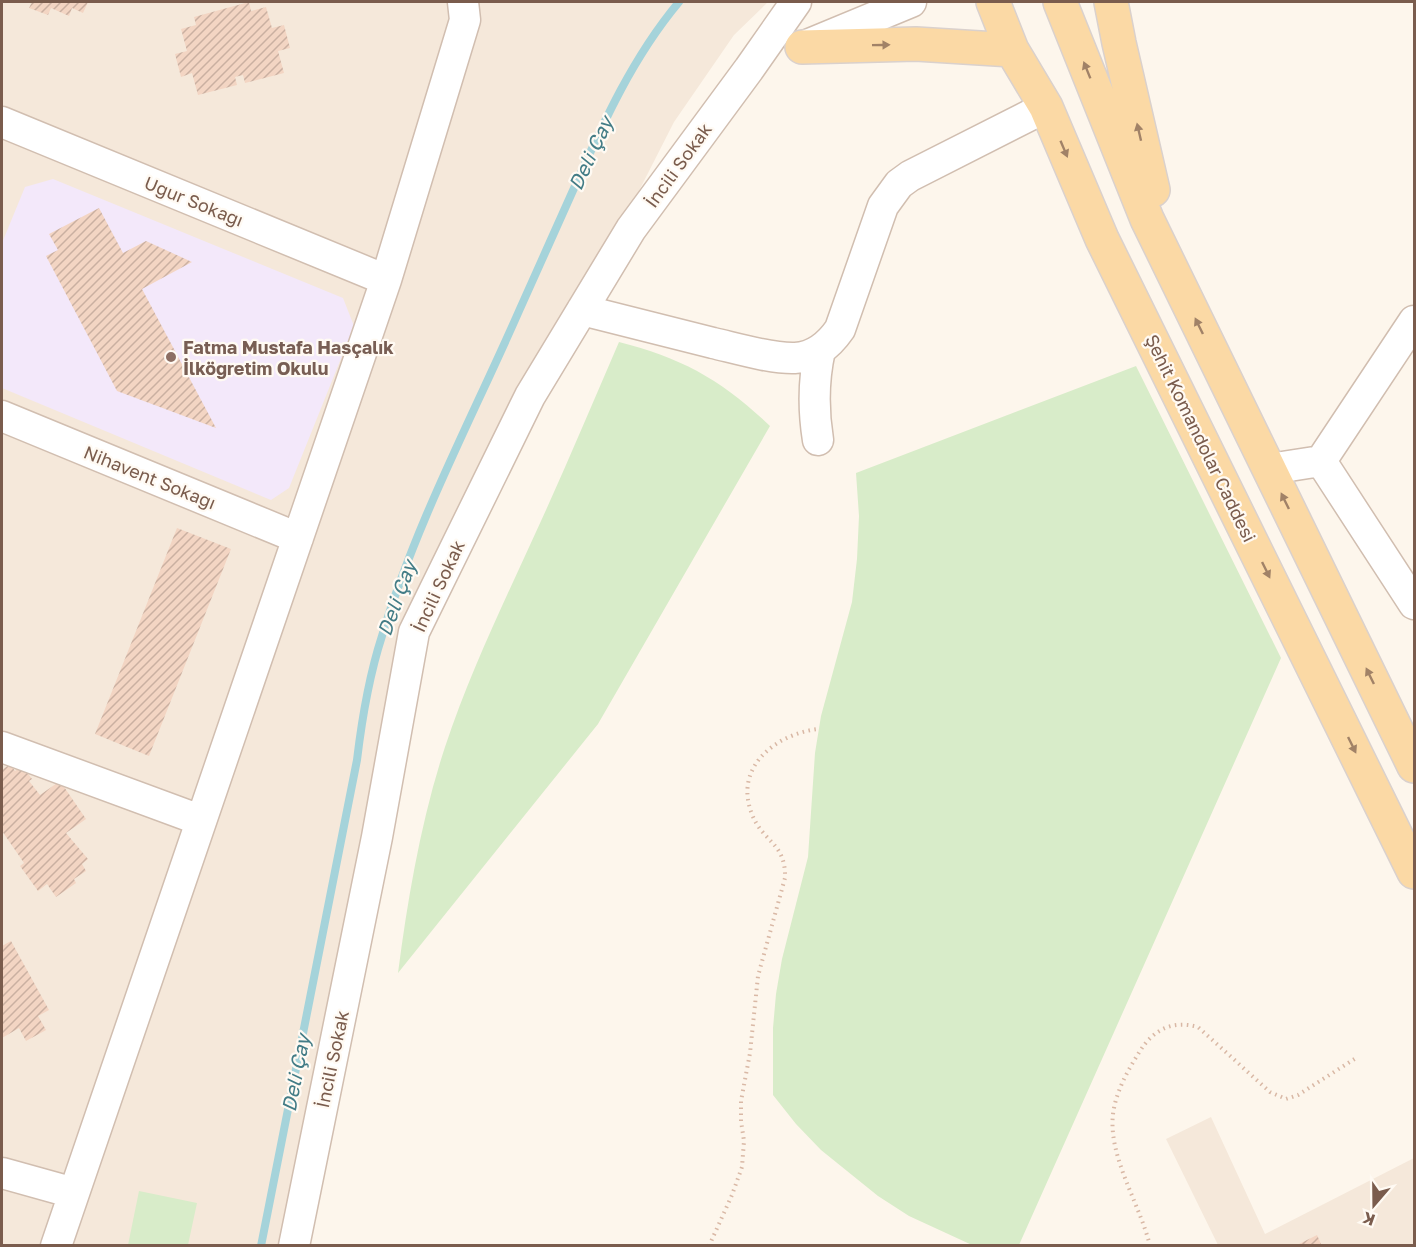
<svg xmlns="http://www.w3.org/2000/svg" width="1416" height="1247" viewBox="0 0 1416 1247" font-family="'Golos Text',sans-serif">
	<defs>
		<pattern id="building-hatch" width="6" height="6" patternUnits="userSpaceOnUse" patternTransform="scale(1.5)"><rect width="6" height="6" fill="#f3d5c3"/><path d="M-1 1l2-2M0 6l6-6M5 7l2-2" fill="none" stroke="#cab0a1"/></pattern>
	</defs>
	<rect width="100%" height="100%" fill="#fdf6ec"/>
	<path fill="#f5e8da" d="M2,2H768L734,35L674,122L589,289L438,576L298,1245L2,1246Z
		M1211,1117L1265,1234L1414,1158V1245H1218L1166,1139Z"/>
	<path fill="#f3e8fa" d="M53,179L343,298L354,326L289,488L271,500L2,388V243L25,187Z"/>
	<path fill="#d8ecc9" d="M619,342C682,358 722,380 770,426L598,724L398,973C408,897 421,820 445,747C471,669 507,596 541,521C568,462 593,402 619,342Z
		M1136,366L1281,658L1019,1245H972L909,1216L878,1196L821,1150L796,1124L773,1095V1028L776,994L782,959L808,857L815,753L821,716L852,602L857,559L859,516L856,473Z
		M139,1191L197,1203L188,1245H128Z"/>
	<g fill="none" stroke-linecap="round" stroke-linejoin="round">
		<path stroke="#a5d3da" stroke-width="8" d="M261,1246L357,760C362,718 369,676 382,636C416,523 472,418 519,311C538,269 556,228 575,186C604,121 633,57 679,2"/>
	</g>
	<path fill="url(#building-hatch)" d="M32,2H88L83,13L72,8L69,16L51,8L48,15L29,8Z
		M249,2L251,11L266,7L272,28L284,25L290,48L278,51L284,73L245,83L243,75L235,77L237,85L198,95L192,73L181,77L175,54L187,51L181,29L196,25L194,17Z
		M99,208L123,253L146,241L192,262L142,289L216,428L117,391L46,256L58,250L49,234Z
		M177,528L231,549L149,756L95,734Z
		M10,764L15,771L22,766L32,779L29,781L40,795L60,781L86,819L66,833L88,859L82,864L86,871L74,879L76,883L56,897L47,884L38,891L20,866L24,863L2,831V770Z
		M11,941L49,1010L38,1016L46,1030L26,1041L19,1028L2,1038V946Z
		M1317,1235L1322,1246H1295Z"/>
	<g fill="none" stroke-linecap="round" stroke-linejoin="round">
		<defs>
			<path id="minor" d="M807,45L911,2
				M2,122L386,280
				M582,310C625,321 669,332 713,343C735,348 772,359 795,358C815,357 829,345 840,329L883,206L899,184L910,176L1046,107
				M2,416L298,538
				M818,440C813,409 813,381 820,350
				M1321,461L1414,604
				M1321,461L1414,321
				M1270,469L1321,461
				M2,747L200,820
				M2,1173L74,1193
				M56,1246L386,280L465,20L463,2
				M294,1246L377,837L414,632L530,396L631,229L749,69L796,2"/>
			<path id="primary" d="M993,2L1012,50L1046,107L1102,239L1414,872
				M1060,2L1147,219L1414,766
				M1111,2L1119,43L1153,190
				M802,47L916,44L1012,50"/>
		</defs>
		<use href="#minor" stroke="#d1beb0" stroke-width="33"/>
		<use href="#primary" stroke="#dad1cd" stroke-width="36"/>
		<path stroke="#d9b8a5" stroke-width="4" stroke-dasharray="1.5 4.5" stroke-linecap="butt" d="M709,1246L732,1195L742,1167L744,1141L741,1121V1101L750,1053L758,976L785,878C786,842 762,842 752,814C733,767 776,734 818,729
			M1150,1246C1140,1204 1108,1157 1113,1114C1116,1091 1128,1070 1140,1051C1154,1029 1173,1020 1198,1027L1270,1092L1286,1099L1298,1095L1356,1058"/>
		<use href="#minor" stroke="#fff" stroke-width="30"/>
		<use href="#primary" stroke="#fbd9a5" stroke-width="33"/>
	</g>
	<defs><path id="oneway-solid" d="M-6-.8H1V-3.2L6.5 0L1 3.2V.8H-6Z" transform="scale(1.5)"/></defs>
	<g fill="#a18267">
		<use href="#oneway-solid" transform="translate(881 45) rotate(-1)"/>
		<use href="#oneway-solid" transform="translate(1087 70) rotate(-112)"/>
		<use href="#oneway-solid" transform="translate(1139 132) rotate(-103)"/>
		<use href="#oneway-solid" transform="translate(1064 149) rotate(67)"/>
		<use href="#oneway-solid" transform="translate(1199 326) rotate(-116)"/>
		<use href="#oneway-solid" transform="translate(1285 501) rotate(-116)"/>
		<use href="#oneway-solid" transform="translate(1266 570) rotate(64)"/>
		<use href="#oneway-solid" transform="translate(1370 676) rotate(-116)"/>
		<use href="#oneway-solid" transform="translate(1352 745) rotate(64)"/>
	</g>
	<circle fill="#8d6e63" stroke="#fffaf3" stroke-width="2" cx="171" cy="357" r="6"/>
	<g text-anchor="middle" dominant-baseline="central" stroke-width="4.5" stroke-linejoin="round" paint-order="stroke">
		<g font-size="18" fill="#7a5c4d" stroke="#fffaf3">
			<text transform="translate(678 165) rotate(-54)">İncili Sokak</text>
			<text transform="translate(194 201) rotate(22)">Uğur Sokağı</text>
			<text transform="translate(1201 438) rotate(64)">Şehit Komandolar Caddesi</text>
			<text transform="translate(150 477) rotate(22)">Nihavent Sokağı</text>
			<text transform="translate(438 586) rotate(-65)">İncili Sokak</text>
			<text transform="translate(332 1059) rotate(-78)">İncili Sokak</text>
		</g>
		<g font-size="18" font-weight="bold" fill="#785e54" stroke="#fffaf3" text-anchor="start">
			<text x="183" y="347">Fatma Mustafa Hasçalık<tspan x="183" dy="21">İlköğretim Okulu</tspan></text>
		</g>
		<g font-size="20" font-style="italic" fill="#437c86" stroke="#fffaf3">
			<text transform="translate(590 153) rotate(-65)">Deli Çay</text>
			<text transform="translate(396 598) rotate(-70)">Deli Çay</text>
			<text transform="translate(295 1073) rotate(-79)">Deli Çay</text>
		</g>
	</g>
	<rect width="1416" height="1247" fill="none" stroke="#7a5c4d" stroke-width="6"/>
	<g transform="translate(1374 1205) rotate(200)" stroke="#fffaf3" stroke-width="4.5" paint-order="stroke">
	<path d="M0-4.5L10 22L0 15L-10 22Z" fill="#7a5c4d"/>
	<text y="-9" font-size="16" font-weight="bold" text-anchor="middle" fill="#7a5c4d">K</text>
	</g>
</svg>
